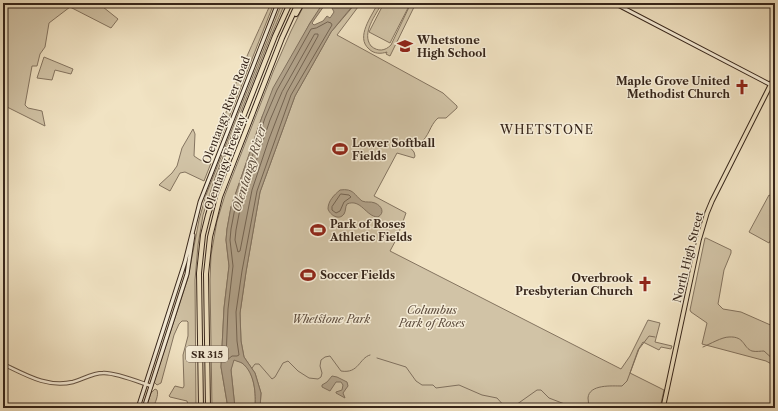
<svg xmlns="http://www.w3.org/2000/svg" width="778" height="411" viewBox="0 0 778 411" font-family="'Libre Caslon Text',serif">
	<rect width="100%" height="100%" fill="#f1e3c3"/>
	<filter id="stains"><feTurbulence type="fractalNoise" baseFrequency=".005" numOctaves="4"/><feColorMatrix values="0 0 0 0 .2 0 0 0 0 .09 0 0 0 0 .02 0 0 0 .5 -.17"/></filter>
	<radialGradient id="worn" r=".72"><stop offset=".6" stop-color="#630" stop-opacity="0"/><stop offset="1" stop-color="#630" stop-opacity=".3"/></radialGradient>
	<path fill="#d1c3a6" stroke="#847460" d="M3,3H98L118,19L111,28L70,7L49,23L45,47L40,54L37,66H32L25,105L28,108L42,111L45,126L3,105Z
		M271,3H274L219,143C227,94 251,48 271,3Z
		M282,3H285L268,43L216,175L203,215L198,245L195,280L196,408H189L187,401L170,397L169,396L175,386L183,388L184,386L183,355L188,336V322L187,321H182L179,324L174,335L161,383L157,385L154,382L188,278L199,220L206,195Z
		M305,3H325L310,23L262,117L231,207L227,229L226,240L229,266L224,308L221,367L228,408H212L210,280L211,255L217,221L225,195L273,72L291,31Z
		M356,3H361L337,35L443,93L457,106V108L446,118H438C429,126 430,136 419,144L411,142L408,144V145L414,152L415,156L414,158L397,153L374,196L406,213L397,238L390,251L621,369L630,356L648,320L660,323L655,342L672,346L671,349L661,347L659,350L643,342L638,350L630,373L664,390L660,408H260L261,393L255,373L244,357L241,341L240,313L246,272L260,192L295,96L331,32Z
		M378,3H382C376,15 361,33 371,46C378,52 385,51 391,45L411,3H416L390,56L386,54L387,52C381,54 374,54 369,49C355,37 372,16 378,3Z
		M384,3H403L409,6L390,43L369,32Z
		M44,57L73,69L71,74L55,70L52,80L37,78Z
		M193,129L195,134L194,156L200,160L211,163L204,181L185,172L180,173L170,191L159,185L172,173L177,166L182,148Z
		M769,195L775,198V232L769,243L749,232Z
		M705,238H706L731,250V253L724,270L718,304L723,309L741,312L775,327V366L766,361L702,344L707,323L691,312L690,310Z
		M233,359C236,361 240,361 242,363C255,372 256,394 255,408H235L231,370Z
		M155,389L157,390C159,395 155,403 153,408H146L151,393Z"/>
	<path fill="#b1a28a" stroke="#80705d" d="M323,3H325L324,6L312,23L314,25L323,21L327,16L330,18L334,12L332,8V3H355L331,32L295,96L260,192L246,272L240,313L241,341L244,357L255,373L261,393L260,408H255C256,394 255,373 242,363C240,362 236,361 234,360L231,370L235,408H228L221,367L224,308L229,266L226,240L227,229L231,207L262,117L273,88L310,23Z
		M340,190C354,188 354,195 362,201C367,203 370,201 375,203C382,206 385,213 378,217C366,217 361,198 347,204C345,207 346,211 344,214C339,221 330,215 328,209C328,201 334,195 340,190Z
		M332,376L337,377L347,382L348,386L343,393L345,398L336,393V392L342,390L343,385L341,382H336L330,391L322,387V385L327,382Z"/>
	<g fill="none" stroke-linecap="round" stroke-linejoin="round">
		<path stroke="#746452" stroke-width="1" d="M328,22L331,23L332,25L291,95L257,191L242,271L236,312L237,341L239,355L237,356H232L227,360L226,358L228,309L233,266L230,240L231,229L235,208L265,118L277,90L311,29L316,28Z
			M315,34H318V36L287,92L269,139L252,190L240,251L238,252L235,240L236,230L240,209L270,120L282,92Z
			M341,194L349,195L351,197L344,202L340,211L336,213L332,210V207Z"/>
		<path stroke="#80705d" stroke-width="1" d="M703,347C710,344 722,337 729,337C745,336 743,348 752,351C756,352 761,351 764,351L775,361
			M377,358L406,367L416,381L422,385H433L436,388L459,385L482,395L497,398L506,408
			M252,368L255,364H259L272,379L275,377L283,363L288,361L298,371L309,378L318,379L321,377L322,373L320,366L321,360L325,357L330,356L341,371C359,374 359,358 370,355
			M507,408L513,407L537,390H541L549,398L575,408
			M589,408C589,405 588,401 588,398C589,384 612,386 622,386L627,381L639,349L649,336L655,337"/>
		<defs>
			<path id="tertiary" d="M3,364C26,375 47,388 73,382C83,379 93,373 103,373C115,372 139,382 151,386"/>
			<path id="secondary" d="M614,3L775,87
				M138,408L185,262L200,202L278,3
				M144,408L187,274L193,235"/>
			<path id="primary" d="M663,408L699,240L707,213L712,201L775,76"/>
			<path id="motorway" d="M296,14L302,3
				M201,408L199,273L203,235L208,215L221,173L275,36L290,3
				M208,408L206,274L210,237L220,197L282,38L298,3"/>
		</defs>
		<use href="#tertiary" stroke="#655444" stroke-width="4.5"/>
		<use href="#secondary" stroke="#36251a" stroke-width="5"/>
		<use href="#primary" stroke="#36251a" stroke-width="5.5"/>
		<use href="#motorway" stroke="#36251a" stroke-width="6"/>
		<use href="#tertiary" stroke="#f6edd8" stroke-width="2.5"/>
		<use href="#secondary" stroke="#f6edd8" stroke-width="3"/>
		<use href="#primary" stroke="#f1e3c3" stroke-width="3.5"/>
		<use href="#motorway" stroke="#f1e3c3" stroke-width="4"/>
	</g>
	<defs>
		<symbol id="school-bare" viewBox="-9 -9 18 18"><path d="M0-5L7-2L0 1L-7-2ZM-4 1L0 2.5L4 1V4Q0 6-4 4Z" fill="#8f2418" stroke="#f6edd8" stroke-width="2.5" paint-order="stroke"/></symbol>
		<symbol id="church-bare" viewBox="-9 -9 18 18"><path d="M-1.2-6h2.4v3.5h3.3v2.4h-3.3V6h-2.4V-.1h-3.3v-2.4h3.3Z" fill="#8f2418" stroke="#f6edd8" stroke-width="2.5" paint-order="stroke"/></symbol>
		<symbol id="stadium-bare" viewBox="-9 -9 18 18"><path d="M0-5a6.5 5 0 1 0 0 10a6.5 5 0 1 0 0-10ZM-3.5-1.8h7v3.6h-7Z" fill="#8f2418" stroke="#f6edd8" stroke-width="2.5" paint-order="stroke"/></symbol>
	</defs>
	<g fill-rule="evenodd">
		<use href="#school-bare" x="394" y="35" width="22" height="22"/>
		<use href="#church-bare" x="731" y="76" width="22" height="22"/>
		<use href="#stadium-bare" x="329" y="138" width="22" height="22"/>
		<use href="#stadium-bare" x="307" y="219" width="22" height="22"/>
		<use href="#stadium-bare" x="297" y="264" width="22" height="22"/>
		<use href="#church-bare" x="634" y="273" width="22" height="22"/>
	</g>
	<g text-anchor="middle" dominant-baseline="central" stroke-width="3" stroke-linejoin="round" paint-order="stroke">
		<rect fill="#f6edd8" stroke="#706153" stroke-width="1" x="186" y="346" width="42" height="16" rx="3"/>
		<g font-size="10" font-weight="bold" fill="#36251a">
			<text x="207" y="354">SR 315</text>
		</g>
		<g font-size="11" font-weight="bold" fill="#36251a" stroke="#f6edd8" text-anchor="start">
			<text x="417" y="40">Whetstone<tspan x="417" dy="13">High School</tspan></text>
			<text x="730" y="81" text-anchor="end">Maple Grove United<tspan x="730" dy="13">Methodist Church</tspan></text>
			<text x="352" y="143">Lower Softball<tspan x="352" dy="13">Fields</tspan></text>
			<text x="330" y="224">Park of Roses<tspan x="330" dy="13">Athletic Fields</tspan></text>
			<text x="320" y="275">Soccer Fields</text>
			<text x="633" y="278" text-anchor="end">Overbrook<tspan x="633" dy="13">Presbyterian Church</tspan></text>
		</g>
		<g font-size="11" fill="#36251a" stroke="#f6edd8">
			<text transform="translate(226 110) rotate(-69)">Olentangy River Road</text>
			<text transform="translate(225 162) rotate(-70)">Olentangy Freeway</text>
			<text transform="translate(688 257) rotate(-76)">North High Street</text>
		</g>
		<g font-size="11" font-style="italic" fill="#5d4c3d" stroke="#f6edd8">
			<text x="432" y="310">Columbus<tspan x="432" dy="13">Park of Roses</tspan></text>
			<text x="331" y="319">Whetstone Park</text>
		</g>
		<g font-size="12" letter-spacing="1" fill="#36251a" stroke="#f6edd8">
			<text x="547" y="129">WHETSTONE</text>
		</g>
		<g font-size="12" font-style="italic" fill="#615141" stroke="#f6edd8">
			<text transform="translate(249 168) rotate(-73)">Olentangy River</text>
		</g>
	</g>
	<rect width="778" height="411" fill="none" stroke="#f1e3c3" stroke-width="16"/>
	<rect x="4" y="4" width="770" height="403" fill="none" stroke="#36251a" stroke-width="2"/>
	<rect x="8" y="8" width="762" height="395" fill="none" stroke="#36251a"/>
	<rect width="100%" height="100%" filter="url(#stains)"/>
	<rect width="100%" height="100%" fill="url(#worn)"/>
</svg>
